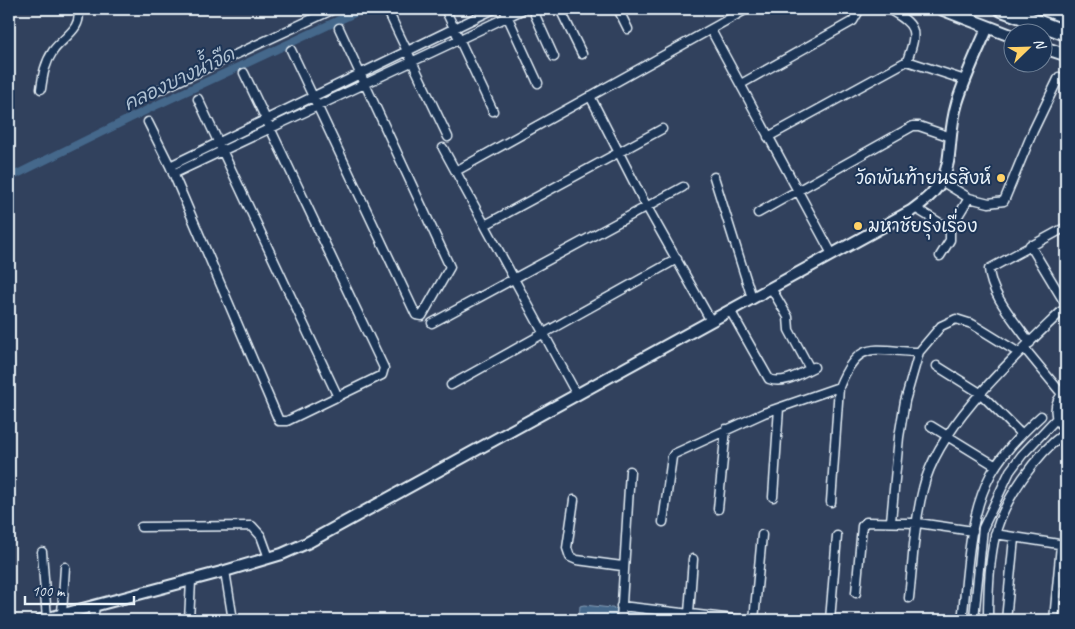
<svg xmlns="http://www.w3.org/2000/svg" width="1075" height="629" viewBox="0 0 1075 629" font-family="Caveat,'Playpen Sans Thai',sans-serif">
	<rect width="100%" height="100%" fill="#31415d"/>
	<filter id="ink" filterUnits="userSpaceOnUse"><feTurbulence type="fractalNoise" baseFrequency=".02" numOctaves="2"/><feDisplacementMap in="SourceGraphic" scale="10" xChannelSelector="R" yChannelSelector="G"/><feConvolveMatrix kernelMatrix="1 2 1 2 8 2 1 2 1" color-interpolation-filters="sRGB"/></filter>
	<g filter="url(#ink)">
		<path fill="#44678b" stroke="#869eb7" d="M584,605L593,606L721,620H638L594,615L588,620H579L580,606Z"/>
		<g fill="none" stroke-linecap="round" stroke-linejoin="round">
			<path stroke="#44678b" stroke-width="8" d="M9,178L159,104L363,9"/>
			<defs>
				<path id="minor" d="M387,9L448,137
					M445,9L493,111
					M504,9L538,83
					M537,9L535,15L554,57
					M560,9L582,54
					M618,9L628,29
					M888,9C917,25 918,30 907,61
					M711,30L832,254
					M291,50L416,315L422,316L450,267L339,28
					M741,84L853,21L860,9
					M41,89C43,74 45,63 53,51C63,37 83,29 78,9
					M155,92L334,9
					M590,96L642,198L711,321
					M198,99L338,397
					M148,122L170,166L279,421H287L382,375L384,368L244,73
					M768,137L907,61L965,80
					M443,148L577,395
					M170,166L494,9
					M456,171L747,9
					M173,174L524,9
					M714,177L752,298
					M943,182L969,198
					M915,208L950,229L969,198L989,203L1004,201L1033,131L1059,77
					M758,213L913,126H919L951,137
					M485,225L662,129
					M1030,245L1066,305
					M940,256L950,240V229
					M771,288L788,317L789,330L810,369
					M730,310L769,379C784,385 801,373 814,367
					M432,323L683,187
					M1030,343C1015,321 991,296 989,269L1066,227
					M1025,349L1062,394
					M937,366L980,393L1021,434
					M451,385L677,259
					M1066,391C1052,402 1052,419 1066,430
					M931,426L996,466
					M773,497L779,408
					M574,500L567,548L570,557L577,560L622,566
					M831,502L839,387C859,338 873,351 919,352
					M718,509L726,429
					M891,521L899,437L905,401L919,352L941,326L956,319L972,324L1019,353
					M663,522L672,457L674,454L764,413L839,387
					M141,527L252,526L261,536L269,558
					M995,534L1065,545
					M42,552L47,619
					M225,571L233,620
					M856,593L862,526L866,522L918,523L973,531
					M909,598C913,562 914,524 923,489C938,424 1019,353 1066,307
					M621,606L742,620
					M963,612C968,566 969,515 991,474C1003,452 1022,433 1041,416
					M9,613L10,620
					M689,613L693,559
					M62,614L65,567
					M974,618L983,528L1010,471L1022,455L1056,419
					M93,620L95,606
					M189,620L191,581
					M621,620L630,471
					M754,620L762,535
					M830,620L837,536
					M967,620L974,618L986,620
					M988,620C988,593 989,562 995,536C1003,500 1037,453 1066,432
					M1006,620L1014,538
					M1054,620L1061,545"/>
				<path id="tertiary" d="M41,620L225,571L282,554L307,543L911,211C963,175 942,154 957,103C965,77 977,52 988,27"/>
				<path id="secondary" d="M942,9L1012,36
					M1042,47L1066,55"/>
				<path id="motorway" d="M1002,9L1066,33
					M1047,9L1066,16"/>
			</defs>
			<use href="#minor" stroke="#e8f1f8" stroke-width="11"/>
			<use href="#tertiary" stroke="#e8f1f8" stroke-width="14"/>
			<use href="#secondary" stroke="#e8f1f8" stroke-width="15"/>
			<use href="#motorway" stroke="#e8f1f8" stroke-width="18"/>
			<use href="#minor" stroke="#1d3557" stroke-width="8"/>
			<use href="#tertiary" stroke="#1d3557" stroke-width="10"/>
			<use href="#secondary" stroke="#1d3557" stroke-width="11"/>
			<use href="#motorway" stroke="#1d3557" stroke-width="14"/>
		</g>
	</g>
	<g fill="#ffd166" stroke="#1d3557" stroke-width="2">
		<circle cx="1001" cy="178" r="5"/>
		<circle cx="858" cy="226" r="5"/>
	</g>
	<g text-anchor="middle" dominant-baseline="central" stroke-width="4" stroke-linejoin="round" paint-order="stroke">
		<g font-size="18" fill="#e8f1f8" stroke="#1d3557" text-anchor="end">
			<text x="991" y="178">วัดพันท้ายนรสิงห์</text>
			<text x="868" y="226" text-anchor="start">มหาชัยรุ่งเรื่อง</text>
		</g>
		<g font-size="19" font-style="italic" fill="#afc1d2" stroke="#1d3557">
			<text transform="translate(179 79) rotate(-26)">คลองบางน้ำจืด</text>
		</g>
	</g>
	<rect width="1075" height="629" fill="none" stroke="#1d3557" stroke-width="30"/>
	<rect x="15" y="15" width="1045" height="599" fill="none" stroke="#e8f1f8" stroke-width="2" filter="url(#ink)"/>
	<g transform="translate(1028 48) rotate(67)"><circle r="24" fill="#1d3557" stroke="#6e8097"/>
	<path d="M0-4L9 19L0 12L-9 19Z" fill="#ffd166"/>
	<text y="-8" font-size="14" font-weight="bold" text-anchor="middle" fill="#e8f1f8">N</text>
	</g>
	<path d="M25 596v8h109v-8" fill="none" stroke="#e8f1f8" stroke-width="2.5"/>
	<text x="32" y="596" font-size="15" fill="#e8f1f8" stroke="#1d3557" stroke-width="4" paint-order="stroke">100 m</text>
</svg>
